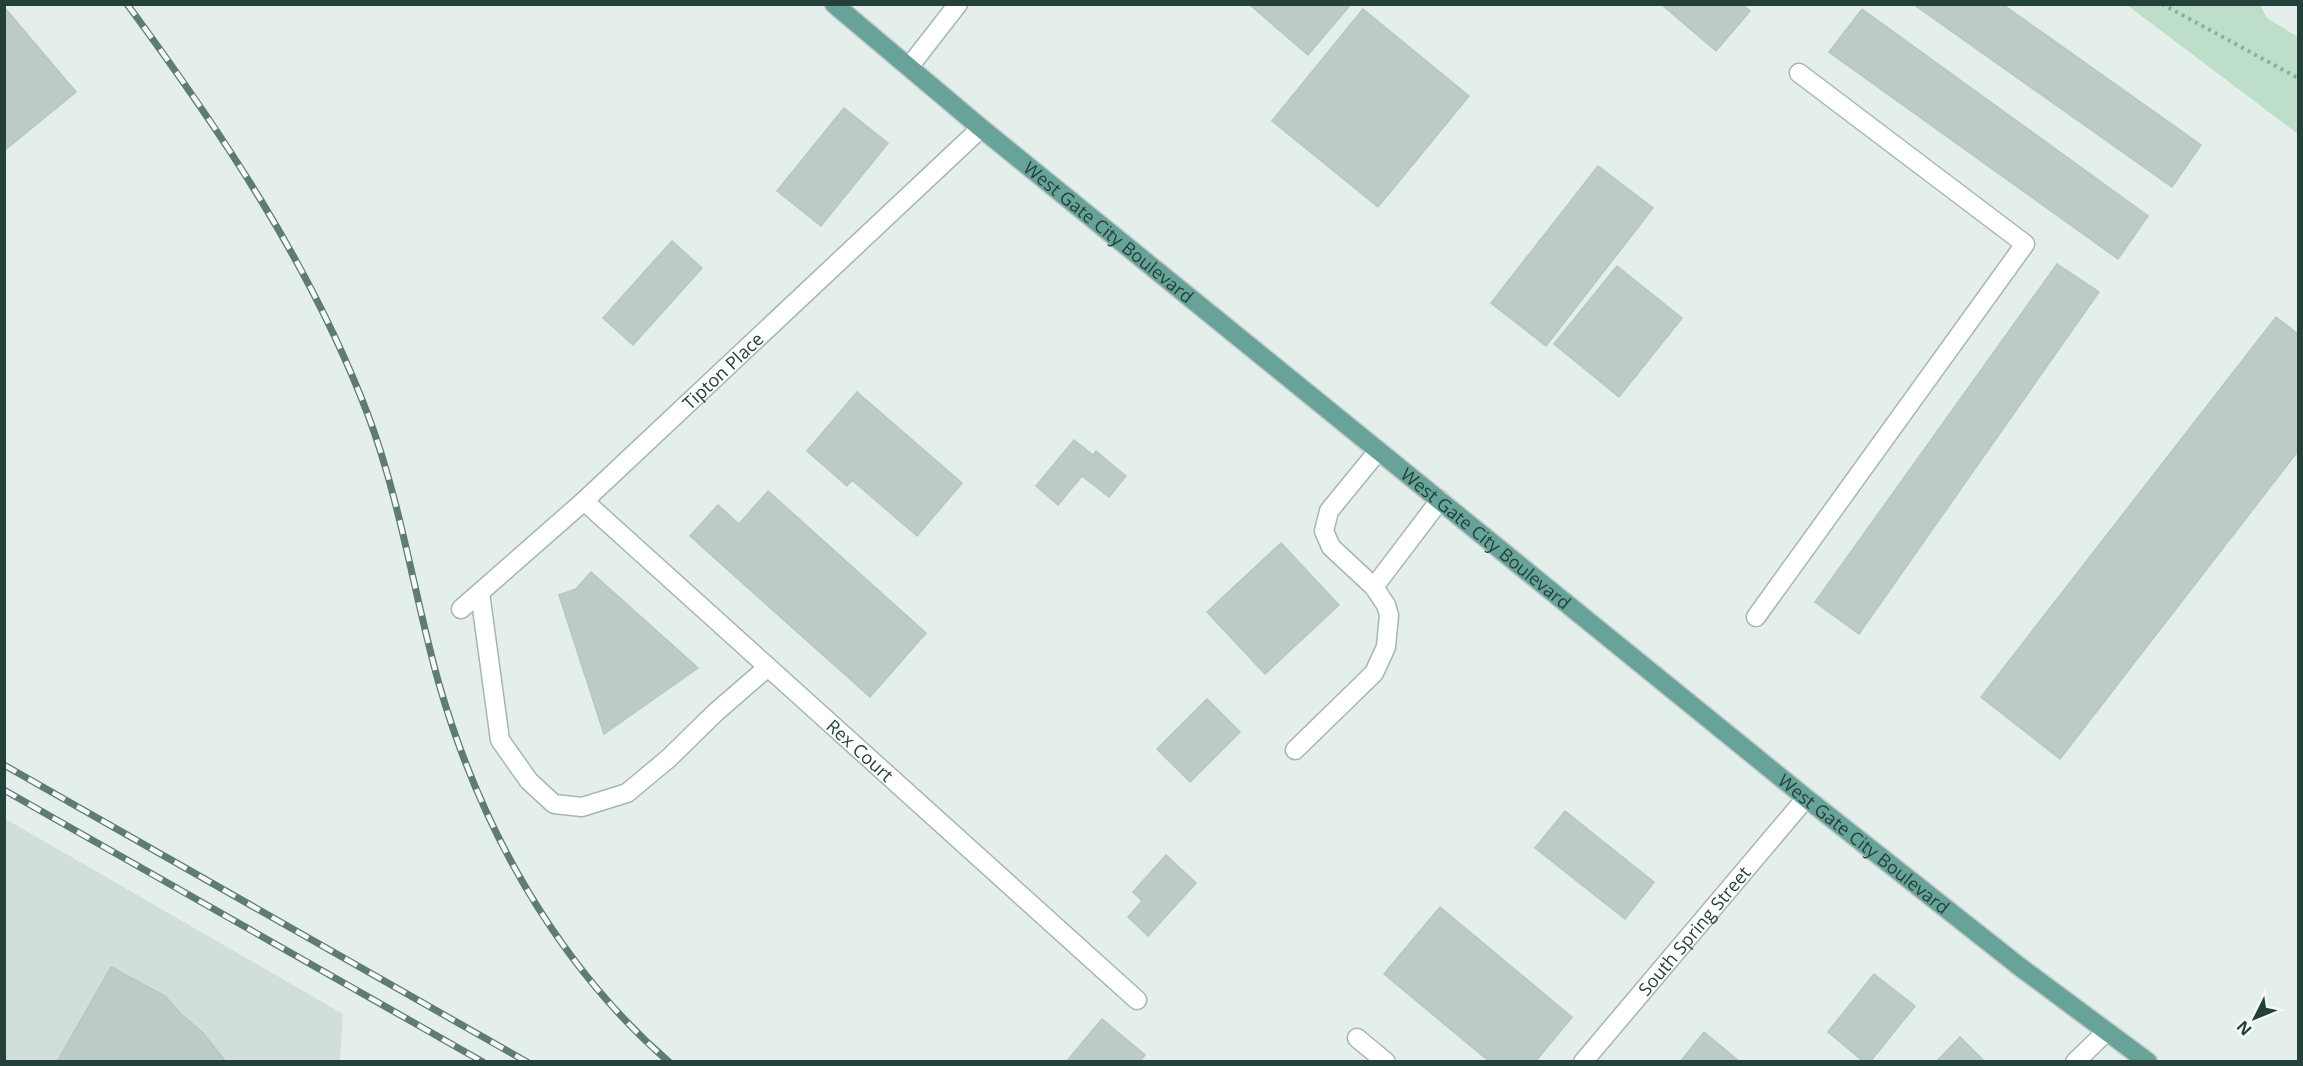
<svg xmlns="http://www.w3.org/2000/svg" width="2303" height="1066" viewBox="0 0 2303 1066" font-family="'Open Sans',sans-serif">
	<rect width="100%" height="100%" fill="#e4eeea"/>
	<path fill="#d2ded9" d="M4,818L343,1014L340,1061H5Z"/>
	<path fill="#bddfc9" d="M2127,5H2260L2267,18L2298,37V134Z"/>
	<path fill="#bccbc6" stroke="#b6c7c2" stroke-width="1.5" d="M1249,4H1351L1308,55Z
		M1661,4H1742L1750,11L1716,51Z
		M1913,4H2002L2201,145L2172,187Z
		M4,7L76,92L4,151Z
		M1363,9L1469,96L1378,207L1272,121Z
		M1862,9L2148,216L2118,259L1829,52Z
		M844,108L888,143L821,226L777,191Z
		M1598,166L1653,208L1546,346L1491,303Z
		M672,241L702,268L633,345L603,318Z
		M2057,264L2099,292L1859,634L1815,602Z
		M1617,266L1682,318L1619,397L1554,344Z
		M2276,317L2298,334V451L2060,759L1981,697Z
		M857,392L962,483L917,536L852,480L847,486L807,451Z
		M1074,440L1093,455L1096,451L1126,476L1109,497L1082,476L1058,505L1036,486Z
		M768,491L926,633L870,697L690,536L718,505L739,524Z
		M1281,543L1339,605L1265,674L1207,612Z
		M591,572L698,668L604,734L559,595L576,589Z
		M1207,699L1240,732L1190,782L1157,749Z
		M1565,811L1654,882L1625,919L1535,848Z
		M1166,855L1196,883L1148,936L1128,917L1142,901L1133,892Z
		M1440,907L1572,1017L1535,1062H1490L1384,974Z
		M111,967L165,996L181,1014L203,1033L226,1062H57Z
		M1874,974L1915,1006L1870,1062H1864L1828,1032Z
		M1102,1019L1145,1055L1140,1062H1066Z
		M1704,1032L1740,1062H1680Z
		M1960,1037L1985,1062H1936Z"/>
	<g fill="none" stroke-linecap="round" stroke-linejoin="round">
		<defs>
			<g id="minor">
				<path d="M909,67L958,4"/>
				<path id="s1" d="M584,501L1137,1000"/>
				<path d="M1374,587L1440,500"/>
				<path d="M480,593L500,740L529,781L554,804L582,807L627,793L669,758L716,712L768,667"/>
				<path id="s2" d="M461,609L584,501L981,128"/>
				<path d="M1756,617L2025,244L1799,73"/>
				<path d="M1295,750L1374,673L1386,647L1389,615L1386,605L1374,587L1331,547L1324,531L1329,511L1378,451"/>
				<path d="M1357,1038L1386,1062"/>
				<path id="s3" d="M1583,1062L1806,798"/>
				<path d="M2075,1062L2106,1032"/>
			</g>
			<g id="major">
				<path id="s4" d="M834,4L981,128L1806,798L2020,967L2148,1062"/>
			</g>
		</defs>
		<use href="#minor" stroke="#a6b6b2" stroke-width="21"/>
		<use href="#major" stroke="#c1cac8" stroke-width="21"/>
		<path stroke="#84b1a7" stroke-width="4" stroke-dasharray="3 4.5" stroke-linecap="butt" d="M2162,4L2298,78"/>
		<use href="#minor" stroke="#fff" stroke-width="18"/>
		<use href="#major" stroke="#68a399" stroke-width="18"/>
		<defs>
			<path id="rail" d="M127,4C222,133 311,265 368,415C401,503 414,595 439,684C480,826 556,964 669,1062
				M4,765L527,1062
				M4,790L483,1062"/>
		</defs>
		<use href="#rail" stroke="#5e7b75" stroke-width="7"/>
		<use href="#rail" stroke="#f5faf8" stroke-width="4.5" stroke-dasharray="14" stroke-linecap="butt"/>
	</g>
	<g text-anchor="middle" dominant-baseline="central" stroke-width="6" stroke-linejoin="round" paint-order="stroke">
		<g font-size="18" fill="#23403a" stroke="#f5faf8">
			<text stroke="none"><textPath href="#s4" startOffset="357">West Gate City Boulevard</textPath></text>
			<text stroke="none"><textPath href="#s2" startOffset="354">Tipton Place</textPath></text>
			<text stroke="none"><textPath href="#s4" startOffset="843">West Gate City Boulevard</textPath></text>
			<text stroke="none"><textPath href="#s1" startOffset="372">Rex Court</textPath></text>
			<text stroke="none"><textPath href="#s4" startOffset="1329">West Gate City Boulevard</textPath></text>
			<text stroke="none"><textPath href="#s3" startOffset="172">South Spring Street</textPath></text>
		</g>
	</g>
	<rect width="2303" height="1066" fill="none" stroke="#23403a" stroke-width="12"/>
	<g transform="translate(2255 1018) rotate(227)" stroke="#f5faf8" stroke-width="4.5" paint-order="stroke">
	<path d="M0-4.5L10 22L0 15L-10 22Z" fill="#23403a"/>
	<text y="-9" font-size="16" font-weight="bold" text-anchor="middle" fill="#23403a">N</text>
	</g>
</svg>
